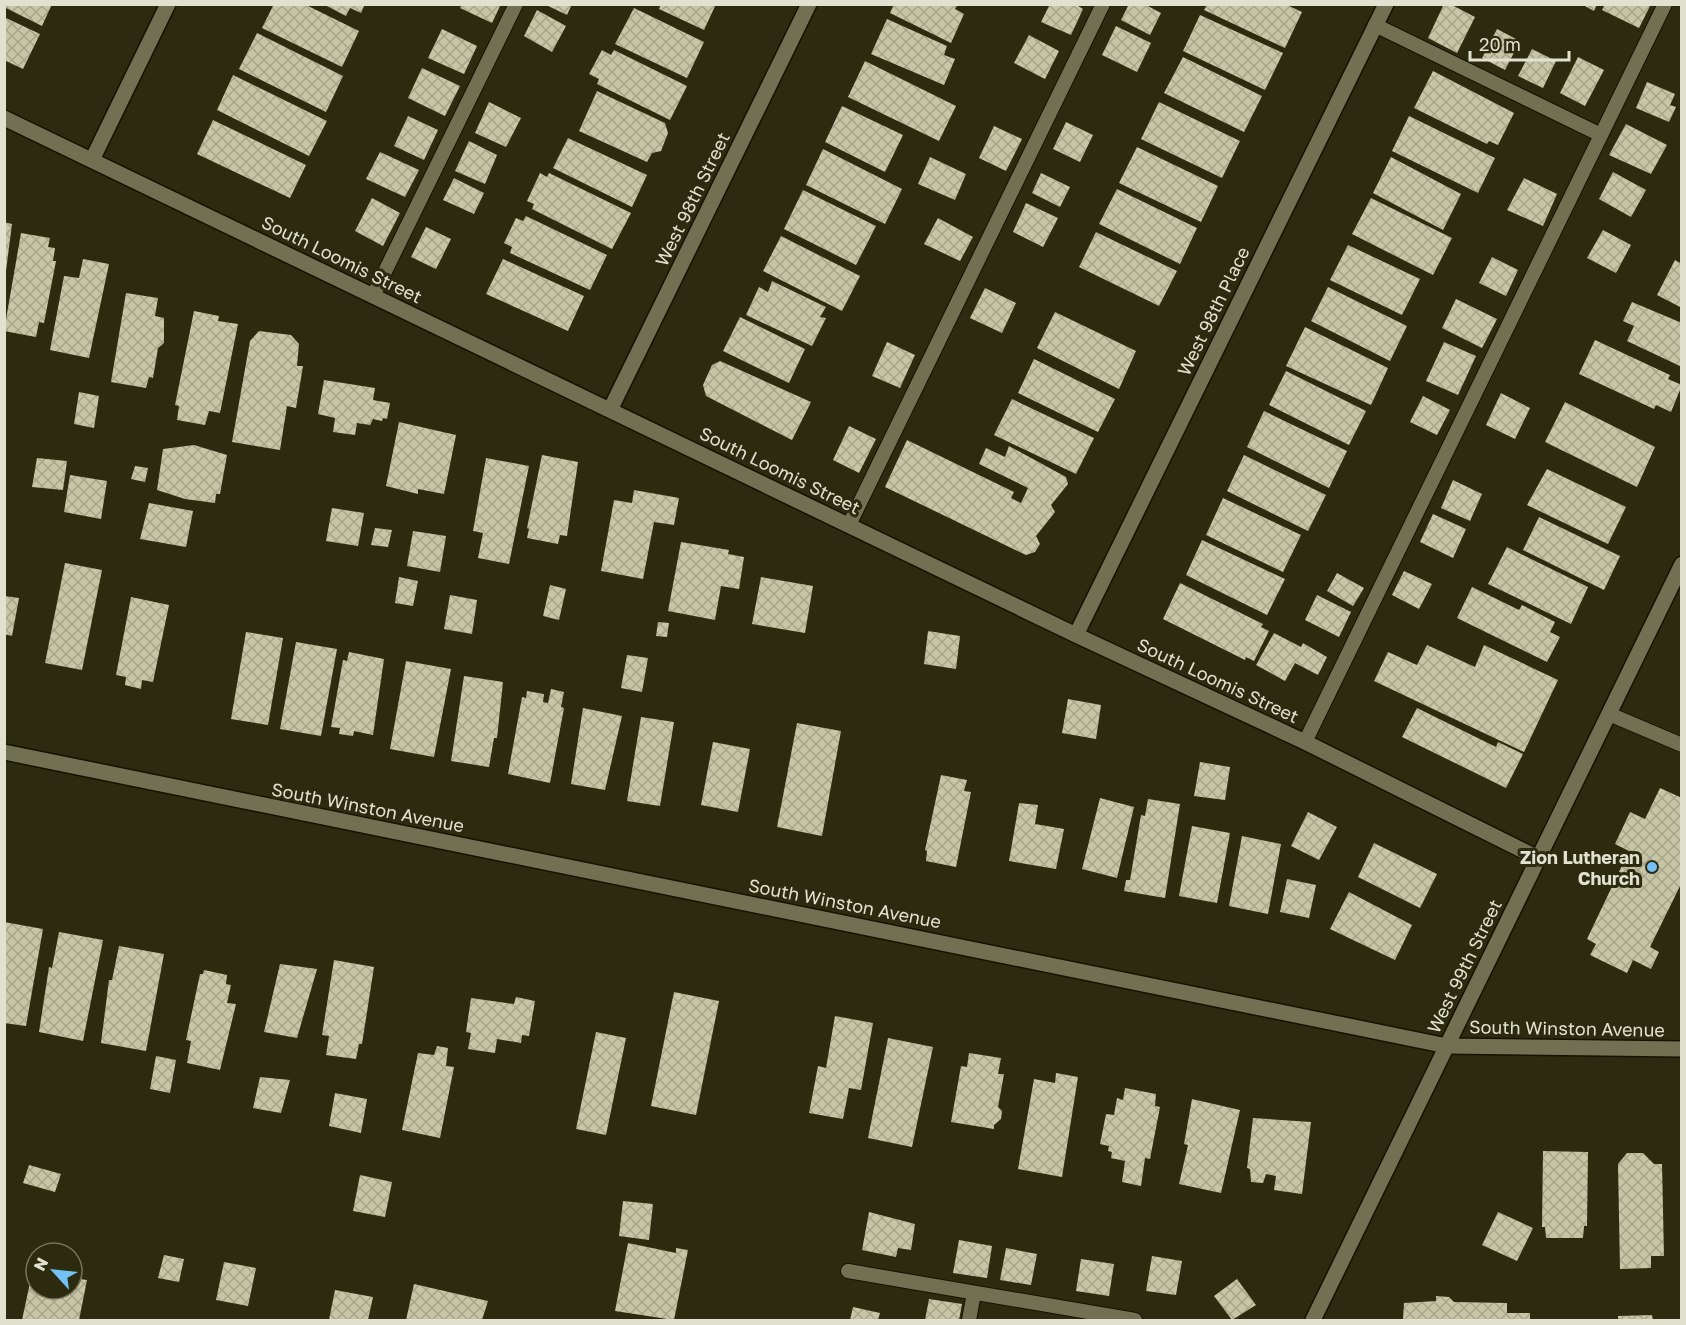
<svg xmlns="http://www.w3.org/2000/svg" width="1686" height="1325" viewBox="0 0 1686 1325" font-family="'Golos Text',sans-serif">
	<defs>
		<pattern id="building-cross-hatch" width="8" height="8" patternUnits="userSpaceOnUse" patternTransform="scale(1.5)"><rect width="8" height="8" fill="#c6c5a5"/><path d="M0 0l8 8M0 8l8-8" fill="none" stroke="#a6a58b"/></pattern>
	</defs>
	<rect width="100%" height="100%" fill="#2c2b0f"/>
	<path fill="url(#building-cross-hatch)" d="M4,4H52L42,26L4,7Z
		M274,4H304L359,31L342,67L262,28Z
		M323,4H365L361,13L350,8L346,16Z
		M462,4H501L492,23L460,8Z
		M544,4H572L567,15Z
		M661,4H716L704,30L659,9Z
		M894,4H958L955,9L964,14L951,43L890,13Z
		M1050,4H1075L1083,9L1071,35L1041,22Z
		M1129,4H1144L1161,13L1150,35L1121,20Z
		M1444,4H1450L1475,17L1457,53L1428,38Z
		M1581,4H1597L1594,11Z
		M1605,4H1651L1639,28L1602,10Z
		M1207,5H1287L1302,12L1285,48L1204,10Z
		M634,8L704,42L687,78L615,44Z
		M537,10L566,26L552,52L524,36Z
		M1200,15L1283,53L1265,90L1183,51Z
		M4,17L40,34L23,69L4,60Z
		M887,19L947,46L944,55L955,59L944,85L871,54Z
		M1116,26L1151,43L1137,72L1102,55Z
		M442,29L477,46L464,74L428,58Z
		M1497,29L1520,41L1505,70L1482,58Z
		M257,33L343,76L326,112L239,69Z
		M1029,35L1059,51L1045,79L1014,63Z
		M1532,49L1556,61L1543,88L1518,76Z
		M602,50L611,55L614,50L687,86L670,120L597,84L599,79L589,74Z
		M1183,57L1262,96L1244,132L1164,93Z
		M1578,57L1604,70L1585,106L1560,93Z
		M865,61L956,106L939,141L848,97Z
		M422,68L460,86L445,116L408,98Z
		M1433,71L1514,113L1498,145L1489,141L1487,144L1414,108Z
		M233,75L327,121L309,156L217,110Z
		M1647,82L1675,94L1670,105L1676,107L1669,122L1636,108Z
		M597,91L665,123L668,133L661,151L652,153L647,162L579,131Z
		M489,102L521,118L506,147L475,133Z
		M1159,102L1240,141L1222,178L1141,139Z
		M842,106L903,135L885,172L825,142Z
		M408,116L438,130L424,160L394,146Z
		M1409,116L1495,158L1478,193L1392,151Z
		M213,120L306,165L290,198L197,154Z
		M1066,122L1093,135L1080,162L1053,149Z
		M1626,124L1667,145L1651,174L1609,155Z
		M994,126L1022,139L1006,171L979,158Z
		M568,138L647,175L632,207L553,168Z
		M469,141L497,155L485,184L455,171Z
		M1137,147L1218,186L1201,222L1119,183Z
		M823,149L902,189L885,224L806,185Z
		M380,152L419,170L405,197L366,179Z
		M930,157L966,174L955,200L918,184Z
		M1391,157L1461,194L1443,230L1373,193Z
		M1613,172L1646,190L1631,217L1599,199Z
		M540,173L547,177L549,173L631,213L612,249L532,209L534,204L527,201Z
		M1041,173L1070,187L1060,207L1032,193Z
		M454,178L484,193L474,214L443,200Z
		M1524,178L1557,194L1543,226L1507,210Z
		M1117,189L1197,228L1180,264L1099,224Z
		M803,190L876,226L856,265L784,229Z
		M372,198L400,213L383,246L355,231Z
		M1371,198L1452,238L1433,275L1352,234Z
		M1026,203L1058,218L1043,247L1013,232Z
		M526,216L607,255L590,290L510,253L512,247L504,243L516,218L523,221Z
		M938,218L973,237L960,261L924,244Z
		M4,222L12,224L6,271L4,270Z
		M426,227L451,239L436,269L411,257Z
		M1603,230L1631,245L1616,273L1587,258Z
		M1096,232L1177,271L1159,306L1079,267Z
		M21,233L50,238L48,247L55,248L53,261H56L44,323L39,322L36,337L4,331Z
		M781,236L860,276L842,311L763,271Z
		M1348,245L1420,279L1402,315L1330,280Z
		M1492,257L1518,270L1506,296L1479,283Z
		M83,259L109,264L89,358L50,350L64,276L79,278Z
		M503,259L584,296L568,331L486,294Z
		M1675,260L1682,264V308L1657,295Z
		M772,281L826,307L820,317L826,318L812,346L746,315L759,287L768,292Z
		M1328,287L1407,326L1390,361L1311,321Z
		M985,288L1016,303L1002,333L970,318Z
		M126,293L158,298L155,316L164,318V343L158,348L153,378L149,377L146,388L111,382Z
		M1456,299L1497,319L1482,348L1442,328Z
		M1632,302L1682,323V367L1627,341L1634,326L1623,321Z
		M194,311L219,316L218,321L238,324L220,413L209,411L205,425L177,420L179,406L175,405Z
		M1055,312L1136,351L1119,389L1037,348Z
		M740,317L805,349L789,383L723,351Z
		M1305,327L1388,368L1371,405L1286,366Z
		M259,331L291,335L299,344L297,366H303L296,408L287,406L280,450L232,442L250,341Z
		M1595,340L1670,375L1668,379L1682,385L1671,412L1656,405L1654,409L1579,374Z
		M887,342L915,355L900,388L872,376Z
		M1444,342L1476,356L1458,395L1426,381Z
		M1034,359L1115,399L1098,432L1018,393Z
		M720,361L811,402L792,440L706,396L703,385L712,365Z
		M1286,371L1366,411L1349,445L1269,405Z
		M324,380L375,388L373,400L390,403L387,419L383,418L382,421L373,419L370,425L357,423L355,435L333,432L335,418L318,414Z
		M79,392L99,396L94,428L74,424Z
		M1501,393L1530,408L1515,439L1486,425Z
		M1423,396L1450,410L1437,435L1410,422Z
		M1012,399L1094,438L1076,474L994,435Z
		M1565,402L1655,447L1637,487L1545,442Z
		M1264,411L1347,451L1329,488L1247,447Z
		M399,422L456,435L444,494L418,489V494L386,486Z
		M849,426L876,439L859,473L833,460Z
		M907,440L1014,492L1011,498L1021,503L1028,488L979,464L986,448L1005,457L1009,446L1066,477L1068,484L1051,505L1055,512L1036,536L1040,544L1035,552L1026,555L885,487Z
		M194,445L227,455L220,494H216L215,503L185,499L157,490L163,449Z
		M542,455L578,462L567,536L560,535L558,544L527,538L529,529L527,528Z
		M1244,455L1326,495L1308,531L1227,491Z
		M37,458L67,461L63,490L32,487Z
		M486,458L529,466L509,564L478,558L483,533L473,531Z
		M135,466L148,468L145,482L131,479Z
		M1547,469L1626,507L1608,544L1527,505Z
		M70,475L107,481L101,519L64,512Z
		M1453,480L1482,494L1470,521L1441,508Z
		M634,490L679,498L674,525L654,522L643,579L601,571L614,500L632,503Z
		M1223,498L1301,535L1283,572L1206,535Z
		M149,503L193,511L186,547L140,539Z
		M332,508L364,513L358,546L326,541Z
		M1433,514L1466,529L1453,558L1420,542Z
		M1539,517L1620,556L1604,590L1523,550Z
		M375,528L392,530L388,547L371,545Z
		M413,531L446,536L440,572L407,566Z
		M1202,540L1285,579L1267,615L1186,575Z
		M681,542L729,550L728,554L744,557L739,589L721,586L715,620L668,611Z
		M1507,547L1588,587L1571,624L1488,584Z
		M65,563L102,570L82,670L45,663Z
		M1404,571L1432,584L1419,609L1392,595Z
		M1337,573L1364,588L1353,606L1327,591Z
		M399,577L418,581L413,606L395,603Z
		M761,577L813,586L805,633L752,624Z
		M1180,583L1263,624L1261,627L1269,631L1254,661L1246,657L1245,660L1163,619Z
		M550,585L566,589L559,620L543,616Z
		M1472,587L1519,610L1522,605L1555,622L1550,632L1560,637L1547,662L1457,618Z
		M450,595L477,600L472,634L444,629Z
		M1317,595L1351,612L1339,637L1305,620Z
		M4,596L19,598L12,636L4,634Z
		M131,597L169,605L153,682L142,680L141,689L125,685L126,677L116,675Z
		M658,622L669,623L667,637L656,636Z
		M928,631L960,636L956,669L924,664Z
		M246,632L283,638L268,725L231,719Z
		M1274,633L1301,647L1303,643L1327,657L1318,675L1295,663L1285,681L1256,665Z
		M296,642L337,649L321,736L280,729Z
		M1427,645L1475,667L1484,645L1558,680L1524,752L1374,681L1388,652L1417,665Z
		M349,652L384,659L373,735L354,731L353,736L339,734L340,728L331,727L343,660L347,661Z
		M627,655L648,658L642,692L621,688Z
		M406,661L451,669L434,757L390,749Z
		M464,676L503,682L497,738H494L489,767L451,761Z
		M551,689L564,692L561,707L564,708L550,783L508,774L522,697L526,698L527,691L544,694L543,702L548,703Z
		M1068,699L1101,705L1096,739L1062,733Z
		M583,708L622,716L605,790L571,784Z
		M1417,708L1496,747L1498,742L1523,754L1506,788L1402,737Z
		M641,717L674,722L660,806L627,801Z
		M797,723L841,731L822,836L777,827Z
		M713,742L750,749L738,812L701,805Z
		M1200,762L1230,767L1225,800L1194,796Z
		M941,775L967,780L964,791L971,792L956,867L926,861L927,851L925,850Z
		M1660,788L1682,798V882L1650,947L1659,952L1651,969L1633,960L1627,973L1590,955L1596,944L1587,939L1629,851L1615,844L1630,812L1645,819Z
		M1100,798L1134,807L1117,878L1082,869Z
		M1148,799L1180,804L1165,898L1124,891L1126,880H1130L1141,815L1145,816Z
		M1019,803L1038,805L1035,824L1064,829L1056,869L1009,861Z
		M1308,812L1337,827L1319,860L1291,846Z
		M1192,826L1230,833L1217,903L1179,896Z
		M1242,836L1281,844L1268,914L1229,906Z
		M1374,843L1437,874L1420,908L1358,877Z
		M1287,879L1316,885L1309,918L1280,912Z
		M1349,892L1412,925L1395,960L1330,929Z
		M4,922L43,929L26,1026L4,1023Z
		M59,932L103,940L83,1041L39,1032L49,967L52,968Z
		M119,946L164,954L146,1051L101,1043L109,980H112Z
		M334,960L374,967L362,1044H359L356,1059L326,1055L329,1036L322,1035Z
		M280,964L317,969L297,1038L264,1032Z
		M204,970L227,975L226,984L231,985L227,1003L236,1004L220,1070L187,1063L191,1041L186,1040L200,974H203Z
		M674,992L719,1001L696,1115L651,1106Z
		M516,997L535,1001L529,1036L522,1035L521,1043L497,1039L495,1053L468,1049L471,1033L466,1032L471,998L514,1004Z
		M835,1016L873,1023L861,1090L849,1088L843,1119L809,1113L818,1066L826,1068Z
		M596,1032L626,1038L606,1135L576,1129Z
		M888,1038L933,1047L912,1147L868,1138Z
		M437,1046L448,1048L446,1066L454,1067L440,1138L402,1130L418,1053L434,1055Z
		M969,1053L1001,1058L998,1074H1004L998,1107L1002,1111L1001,1119L994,1125V1129L951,1122L961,1066L967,1067Z
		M156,1056L176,1060L170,1093L150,1089Z
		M1056,1073L1078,1077L1062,1177L1018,1169L1034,1079L1055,1083Z
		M260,1077L290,1080L281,1113L253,1108Z
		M1125,1088L1156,1094L1155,1106L1160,1107L1150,1159L1145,1158L1141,1186L1122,1182L1125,1161L1111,1158L1112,1152L1108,1151L1109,1146L1100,1144L1106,1114L1114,1115L1117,1098L1123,1100Z
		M335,1093L367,1099L361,1133L329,1126Z
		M1192,1099L1240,1110L1221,1193L1179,1184L1188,1145L1184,1144Z
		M1253,1118L1311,1122L1302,1194L1274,1190L1276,1176L1266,1174L1263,1183L1251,1182L1250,1169L1247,1168Z
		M1543,1151L1588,1152L1587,1226H1584L1583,1238H1546L1545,1227H1542Z
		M1627,1153H1643L1654,1164H1662L1664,1256H1651V1268L1620,1269L1618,1164Z
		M29,1165L61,1174L55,1192L23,1183Z
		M360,1175L392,1182L385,1217L353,1211Z
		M623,1201L653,1204L649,1240L619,1236Z
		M869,1212L915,1224L911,1250L898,1248L896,1257L862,1250Z
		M1498,1212L1533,1228L1517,1261L1482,1245Z
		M959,1240L992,1246L987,1278L953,1273Z
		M628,1243L676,1253V1248L688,1250L674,1320L615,1311Z
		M1006,1248L1037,1254L1031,1285L1000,1280Z
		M164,1255L184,1259L179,1282L158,1278Z
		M1152,1256L1182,1261L1176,1295L1146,1291Z
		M1081,1259L1114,1264L1109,1296L1076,1291Z
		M224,1262L256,1268L248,1306L216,1300Z
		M31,1278L36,1279V1289H72V1278L87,1280L79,1320H22Z
		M1237,1279L1256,1305L1232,1320L1214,1296Z
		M414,1284L488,1301L482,1320H406Z
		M335,1290L373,1297L368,1320H329Z
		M1436,1296L1449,1297L1454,1302L1507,1303V1313H1530V1320H1403L1404,1303L1436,1301Z
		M929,1299L962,1304L959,1320H925Z
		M853,1307L880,1313L878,1320H850Z
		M1652,1315L1653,1320H1618V1316Z"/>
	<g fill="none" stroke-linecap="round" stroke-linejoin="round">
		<defs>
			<path id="service" d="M1375,25L1601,135
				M373,296L516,4
				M849,525L1103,4
				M1609,714L1682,745
				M1305,742L1665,4
				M848,1271L1135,1320
				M969,1320L974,1293"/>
			<path id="minor" d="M4,118L1076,635L1305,742L1538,858
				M92,160L168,4
				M610,410L809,4
				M1076,635L1386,4
				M4,752L1447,1046L1682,1049"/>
			<path id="tertiary" d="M1313,1320L1682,564"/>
		</defs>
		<use href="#service" stroke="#151300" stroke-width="16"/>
		<use href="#minor" stroke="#151300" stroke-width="18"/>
		<use href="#tertiary" stroke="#151300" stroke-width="18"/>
		<use href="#service" stroke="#727053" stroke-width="14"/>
		<use href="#minor" stroke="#727053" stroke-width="15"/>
		<use href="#tertiary" stroke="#727053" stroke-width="15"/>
	</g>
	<circle fill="#73c1f5" stroke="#2c2b0f" stroke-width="2" cx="1652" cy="867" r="6"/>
	<g text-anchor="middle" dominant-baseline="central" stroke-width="6" stroke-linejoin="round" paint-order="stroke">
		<g font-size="18" fill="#e1e1d0" stroke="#2c2b0f">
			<text transform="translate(692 199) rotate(-64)">West 98th Street</text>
			<text transform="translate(342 259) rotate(26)">South Loomis Street</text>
			<text transform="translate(1213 311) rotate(-64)">West 98th Place</text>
			<text transform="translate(780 470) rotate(26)">South Loomis Street</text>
			<text transform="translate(1218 680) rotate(25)">South Loomis Street</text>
			<text transform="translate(368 807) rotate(11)">South Winston Avenue</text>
			<text transform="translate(845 903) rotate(11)">South Winston Avenue</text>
			<text transform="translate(1464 966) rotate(-64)">West 99th Street</text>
			<text transform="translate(1567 1028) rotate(1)">South Winston Avenue</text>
		</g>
		<g font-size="18" font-weight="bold" fill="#e1e1d0" stroke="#2c2b0f" text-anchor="end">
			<text x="1640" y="857">Zion Lutheran<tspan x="1640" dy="21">Church</tspan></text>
		</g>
	</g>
	<rect width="1686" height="1325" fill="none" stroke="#e1e1d0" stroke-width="12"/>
	<g transform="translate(54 1271) rotate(297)"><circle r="28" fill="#2c2b0f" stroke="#74745c" stroke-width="1.5"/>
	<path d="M0-4.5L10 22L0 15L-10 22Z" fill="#73c1f5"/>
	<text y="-9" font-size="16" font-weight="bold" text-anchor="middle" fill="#e1e1d0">N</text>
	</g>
	<path d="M1470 51v9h99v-9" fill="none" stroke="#e1e1d0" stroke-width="3"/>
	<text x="1479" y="51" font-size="18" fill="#e1e1d0" stroke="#2c2b0f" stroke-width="4.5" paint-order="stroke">20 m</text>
</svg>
